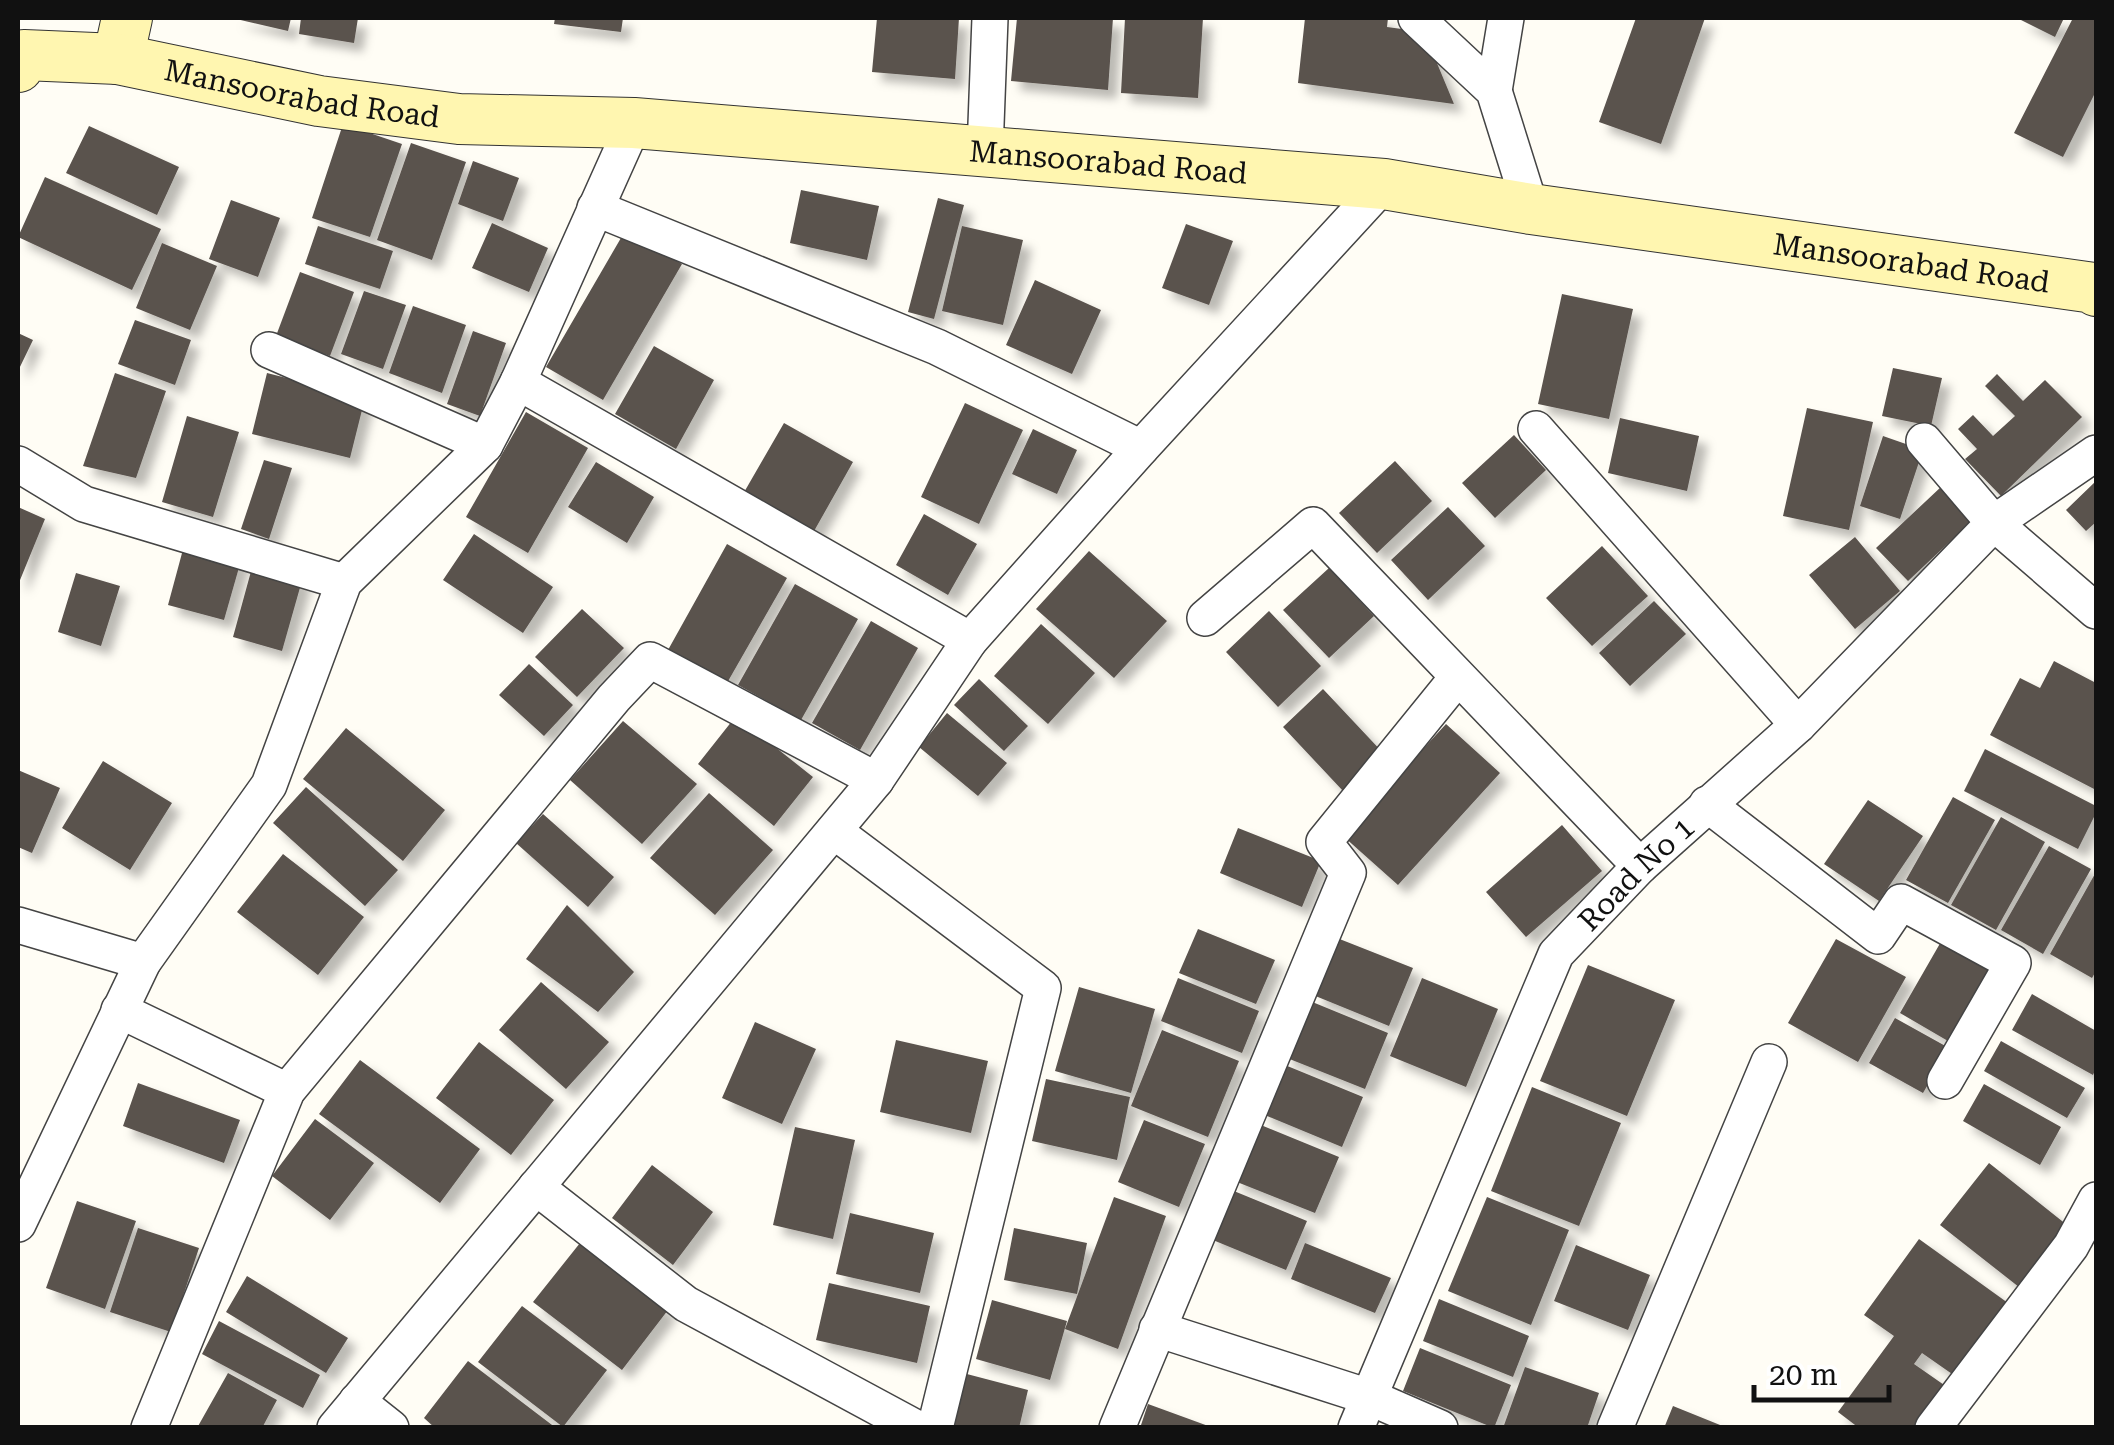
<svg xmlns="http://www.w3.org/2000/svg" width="2114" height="1445" viewBox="0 0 2114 1445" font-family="'Roboto Serif',serif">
	<defs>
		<filter id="shadow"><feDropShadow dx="9" dy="9" stdDeviation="5" flood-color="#0004"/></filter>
	</defs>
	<rect width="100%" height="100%" fill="#fffdf5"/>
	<path fill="#5a524d" filter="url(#shadow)" d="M232,18H291L288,31Z
		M301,18H358L354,43L299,34Z
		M555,18H623L621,32L554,24Z
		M877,18H959L955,79L872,72Z
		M1017,18H1113L1108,90L1011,81Z
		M1125,18H1203L1198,98L1121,93Z
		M1305,18H1388L1387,27L1424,32L1454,104L1298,83Z
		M1636,18H1705L1661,144L1599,122Z
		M2017,18H2064L2055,37Z
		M2073,18H2096V91L2063,157L2014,133Z
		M343,124L402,144L370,237L312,218Z
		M89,126L179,167L157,215L66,173Z
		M411,143L466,162L432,260L377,240Z
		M473,161L519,178L503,221L458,204Z
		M45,177L161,229L132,290L18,237Z
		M801,190L879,206L867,260L790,243Z
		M938,198L964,205L934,319L908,312Z
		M231,200L280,218L258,277L209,259Z
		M492,223L548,248L529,292L472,268Z
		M1186,224L1233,241L1209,305L1162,288Z
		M318,226L393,251L380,289L305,264Z
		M962,226L1023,240L1003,325L942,311Z
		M625,231L682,264L603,400L546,367Z
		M162,243L217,266L190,330L136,308Z
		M300,272L354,292L330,356L276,336Z
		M1035,280L1101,310L1072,374L1006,345Z
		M364,291L406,305L383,369L341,354Z
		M1562,294L1633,309L1609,419L1538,404Z
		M413,306L466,325L442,393L389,373Z
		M135,320L191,340L175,385L118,364Z
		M473,331L506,343L480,416L447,404Z
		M18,333L33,340L18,371Z
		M654,346L714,380L676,449L615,414Z
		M1893,368L1942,378L1931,426L1882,416Z
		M115,373L166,391L136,478L83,466Z
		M267,373L365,398L350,458L252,434Z
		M1997,374L2023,401L2045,380L2082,417L2001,496L1965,459L1977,449L1958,429L1973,415L1993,436L2015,416L1985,386Z
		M965,403L1023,430L979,524L921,497Z
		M1807,408L1873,422L1849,530L1783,516Z
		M526,412L588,448L528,553L466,517Z
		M187,416L239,432L213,517L162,502Z
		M1620,418L1699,436L1687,491L1608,473Z
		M784,423L853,462L809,540L739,501Z
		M1033,429L1077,450L1057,494L1012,474Z
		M1514,435L1546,470L1495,518L1462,483Z
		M1883,436L1923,450L1900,519L1860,506Z
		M264,460L292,468L269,539L241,529Z
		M1395,461L1432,501L1377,553L1339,513Z
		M596,462L654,497L627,543L568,507Z
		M2096,481V522L2086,531L2066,510Z
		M1942,486L1973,520L1908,581L1876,548Z
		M18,507L45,519L18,585Z
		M1448,507L1485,546L1428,600L1391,560Z
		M924,514L977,544L948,595L896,565Z
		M474,534L553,587L523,633L443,580Z
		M1855,537L1900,591L1855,629L1809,575Z
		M185,542L242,557L224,620L168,605Z
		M727,544L787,578L727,683L668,650Z
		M1602,546L1648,596L1592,646L1546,598Z
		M1089,551L1167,621L1114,678L1036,609Z
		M253,564L303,577L282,651L233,637Z
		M1329,568L1374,616L1329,658L1283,610Z
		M76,573L120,586L101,646L58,632Z
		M795,584L858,619L801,720L738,685Z
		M1654,601L1686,634L1630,686L1599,653Z
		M582,609L624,648L577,697L535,657Z
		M1269,611L1321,666L1278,707L1226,652Z
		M871,621L918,648L860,750L812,723Z
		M1041,624L1095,673L1048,724L994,676Z
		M2054,661L2096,683V790L1990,735L2020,678L2040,688Z
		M529,664L573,705L544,736L499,695Z
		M979,679L1028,726L1004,751L954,705Z
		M1323,689L1385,755L1344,792L1283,727Z
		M947,713L1007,763L978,796L919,747Z
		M736,716L813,777L774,826L698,764Z
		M623,721L697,784L642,844L570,780Z
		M1446,724L1500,773L1398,885L1343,836Z
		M346,728L445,810L403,861L303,779Z
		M1985,749L2096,806V813L2078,849L1964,791Z
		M103,761L172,803L130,870L62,828Z
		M18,770L60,788L32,853L18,847Z
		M306,787L398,870L365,906L273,823Z
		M709,793L773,850L715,915L650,858Z
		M1953,797L1995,820L1948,903L1906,880Z
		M1868,800L1923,836L1879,901L1824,864Z
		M543,814L614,877L588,907L516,843Z
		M2001,817L2045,842L1996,930L1951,905Z
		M1562,825L1602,871L1526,937L1486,892Z
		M1238,828L1321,861L1302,907L1220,873Z
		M2049,846L2091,869L2043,954L2001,930Z
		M283,854L364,917L318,975L237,912Z
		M2096,872V971L2092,978L2050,954Z
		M567,905L634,972L598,1012L526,959Z
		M1198,929L1275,960L1256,1004L1179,973Z
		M1337,938L1413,968L1389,1026L1313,995Z
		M1836,939L1906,977L1858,1062L1788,1023Z
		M1942,940L1990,967L1948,1041L1900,1013Z
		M1588,965L1675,1000L1627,1116L1540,1081Z
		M1178,978L1259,1011L1242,1053L1161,1021Z
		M1422,978L1498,1009L1466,1087L1390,1056Z
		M541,982L609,1042L566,1089L499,1030Z
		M1079,987L1155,1009L1131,1093L1055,1071Z
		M2032,994L2096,1031V1068L2093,1075L2012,1030Z
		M1305,999L1388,1033L1365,1089L1282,1056Z
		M1895,1018L1949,1048L1923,1093L1869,1063Z
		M755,1022L816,1049L782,1124L722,1098Z
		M1162,1030L1239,1061L1208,1137L1131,1106Z
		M896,1040L988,1061L971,1133L880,1112Z
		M2001,1041L2085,1088L2067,1118L1984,1071Z
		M479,1042L554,1100L511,1155L436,1098Z
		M360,1060L480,1149L440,1203L319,1114Z
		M1280,1063L1363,1097L1342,1147L1260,1113Z
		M1046,1079L1130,1097L1117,1160L1032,1141Z
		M138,1083L240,1120L224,1163L123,1126Z
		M1984,1084L2061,1127L2040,1165L1963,1121Z
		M1532,1087L1621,1123L1579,1226L1491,1191Z
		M315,1119L374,1163L330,1220L272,1176Z
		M1144,1120L1205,1144L1179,1207L1118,1182Z
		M1256,1123L1339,1157L1315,1213L1232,1180Z
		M795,1127L855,1140L833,1239L773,1225Z
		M1989,1163L2072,1229L2024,1291L1940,1225Z
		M652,1165L713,1212L673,1265L612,1218Z
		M1229,1189L1307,1221L1286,1270L1208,1238Z
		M1114,1197L1166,1216L1118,1349L1065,1329Z
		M1487,1197L1569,1230L1531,1325L1448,1291Z
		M77,1201L136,1221L105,1309L46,1288Z
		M850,1213L934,1233L920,1293L836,1274Z
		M138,1228L199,1248L171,1332L110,1312Z
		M1014,1228L1087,1243L1077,1294L1004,1280Z
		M1919,1239L2008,1303L1955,1376L1922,1353L1914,1364L1947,1387L1917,1428H1859L1838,1412L1894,1336L1864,1315Z
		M580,1243L668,1310L622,1370L533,1302Z
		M1305,1243L1391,1278L1375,1313L1291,1279Z
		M1576,1245L1650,1275L1628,1330L1554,1301Z
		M247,1276L348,1338L326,1373L226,1312Z
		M829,1283L930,1306L917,1363L816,1340Z
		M1439,1299L1529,1336L1513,1377L1423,1341Z
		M992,1300L1067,1321L1050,1380L976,1359Z
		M522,1306L607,1370L563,1427L478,1362Z
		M219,1321L320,1375L303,1408L202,1354Z
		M1420,1348L1511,1385L1494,1428L1403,1391Z
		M468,1361L556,1428H435L424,1418Z
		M1525,1367L1599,1393L1587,1428H1503Z
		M228,1373L277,1400L262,1428H197Z
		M963,1373L1028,1390L1019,1428H949Z
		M1148,1404L1211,1427V1428H1140Z
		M1673,1406L1725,1427V1428H1664Z"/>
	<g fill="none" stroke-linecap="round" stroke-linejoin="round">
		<defs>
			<g id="street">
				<path d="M1416,18L1494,91L1531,209"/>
				<path d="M1494,91L1506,18"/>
				<path d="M985,151L990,18"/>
				<path d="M595,208L937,347L1141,448"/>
				<path d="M269,350L485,445"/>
				<path d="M518,382L970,640"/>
				<path d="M1536,429L1798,725"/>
				<path d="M1924,441L1994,523L2096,611"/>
				<path d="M18,464L84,504L344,582"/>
				<path d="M1205,618L1313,525L1640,866"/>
				<path d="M1707,804L1878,936L1901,902L2013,963L1945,1081"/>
				<path d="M834,831L1043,988L935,1428"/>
				<path d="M18,925L143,962"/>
				<path d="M119,1010L287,1091"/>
				<path d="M536,1187L686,1304L916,1428"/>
				<path d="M18,1224L143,962L269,785L344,582L485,445L518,382L634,123"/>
				<path d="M1157,1329L1369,1397L1440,1428"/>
				<path d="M357,1401L391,1428"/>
				<path d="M149,1428L287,1091L614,698L650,660L876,780"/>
				<path d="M335,1428L876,780L970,640L1141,448L1384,184"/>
				<path d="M1117,1428L1348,873L1324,842L1457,678"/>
				<path id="s1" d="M1356,1428L1556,954L1640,866L1798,725L1994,523L2096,453"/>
				<path d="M1615,1428L1769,1062"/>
				<path d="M1933,1428L2071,1246L2096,1200"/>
			</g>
			<g id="secondary">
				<path d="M118,59L127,18"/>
				<path id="s2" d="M18,67L24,55L118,59L319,101L459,119L634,123L1384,184L1531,209L2094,288L2096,291"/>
			</g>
		</defs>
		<use href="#street" stroke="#444" stroke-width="38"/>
		<use href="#secondary" stroke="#333" stroke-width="52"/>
		<use href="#street" stroke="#fff" stroke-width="35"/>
		<use href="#secondary" stroke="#fff6b0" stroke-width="50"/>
	</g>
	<g text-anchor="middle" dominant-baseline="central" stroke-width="10" stroke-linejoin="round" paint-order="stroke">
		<g font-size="30" fill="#111" stroke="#fff">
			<text stroke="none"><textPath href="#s2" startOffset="295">Mansoorabad Road</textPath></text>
			<text stroke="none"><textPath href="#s2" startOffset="1105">Mansoorabad Road</textPath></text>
			<text stroke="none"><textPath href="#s2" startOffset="1915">Mansoorabad Road</textPath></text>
			<text stroke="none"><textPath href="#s1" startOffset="628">Road No 1</textPath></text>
		</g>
	</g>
	<rect width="2114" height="1445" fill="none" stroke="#111111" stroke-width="40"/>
	<path d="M1754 1385v15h135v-15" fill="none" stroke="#111111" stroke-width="5"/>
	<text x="1769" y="1385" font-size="30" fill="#111111" stroke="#ffffff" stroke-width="8" paint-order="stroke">20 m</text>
</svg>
